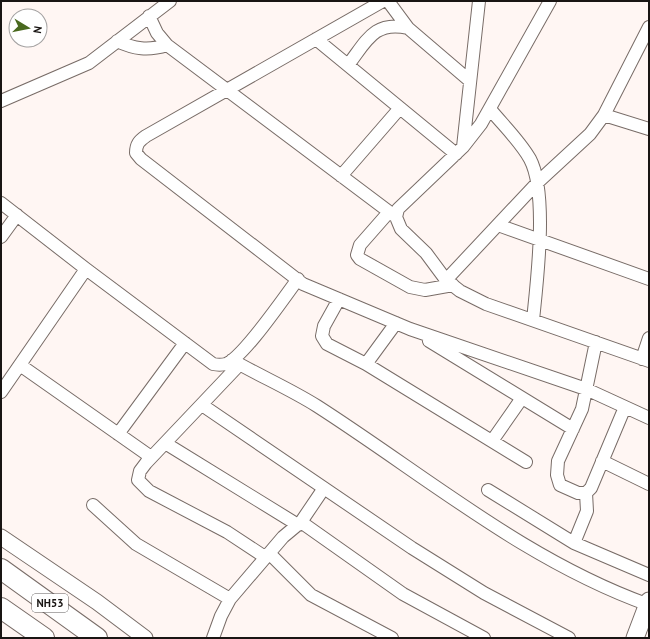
<svg xmlns="http://www.w3.org/2000/svg" width="650" height="639" viewBox="0 0 650 639" font-family="'PT Sans',sans-serif">
	<rect width="100%" height="100%" fill="#fff6f3"/>
	<g fill="none" stroke-linecap="round" stroke-linejoin="round">
		<defs>
			<path id="minor" d="M383,1L146,136C139,141 136,144 136,153L141,159L303,284L410,329L586,389L649,418
				M388,1L408,28L470,81
				M550,1L481,124L463,147L398,209L396,217L401,229L426,253L446,280L460,291L486,304L649,361
				M149,16L157,33L167,45L396,217
				M316,39L456,154
				M117,41C134,49 148,51 167,45
				M348,65C366,42 374,20 408,28
				M1,101L89,63L170,1
				M490,109C503,125 520,141 530,159C548,193 537,281 533,320
				M604,115L649,129
				M463,147L479,1
				M341,176L400,108
				M1,203L86,269L213,364C218,365 221,365 226,364C244,357 285,296 298,279
				M389,212L360,245L357,255L360,259L410,287L425,290L453,285
				M498,225L649,279
				M1,237L17,215
				M446,280L538,182L590,134L604,115L649,27
				M339,299L324,326L322,336L327,344L366,364L526,462
				M429,341L573,429
				M596,342L582,409L558,461L557,475L560,485L578,493H586L591,488L625,407
				M642,359L649,338
				M232,360C260,376 290,389 317,406C426,476 526,561 649,605
				M366,364L396,323
				M20,365L151,457
				M239,365L146,463L140,471L138,480L149,491L227,532L265,557
				M1,392L86,269
				M202,405L412,548L484,593L569,638
				M118,434L185,343
				M492,441L522,398
				M165,443L298,525
				M602,461L649,484
				M488,490L574,543L649,575
				M93,505L136,544L230,599
				M301,522L403,594L484,638
				M574,543L587,511L586,493
				M269,553L311,595L392,638
				M213,638L221,616L230,599L283,537L301,522L324,488"/>
			<path id="tertiary" d="M1,537L97,602L145,638"/>
			<path id="secondary" d="M635,638L649,601"/>
			<path id="trunk" d="M1,569L97,638
				M1,608L44,638"/>
		</defs>
		<use href="#minor" stroke="#786c67" stroke-width="14"/>
		<use href="#tertiary" stroke="#786c67" stroke-width="17"/>
		<use href="#secondary" stroke="#786c67" stroke-width="19"/>
		<use href="#trunk" stroke="#786c67" stroke-width="22"/>
		<use href="#minor" stroke="#fff" stroke-width="12"/>
		<use href="#tertiary" stroke="#fff" stroke-width="15"/>
		<use href="#secondary" stroke="#fff" stroke-width="17"/>
		<use href="#trunk" stroke="#fff" stroke-width="20"/>
	</g>
	<g text-anchor="middle" dominant-baseline="central" stroke-width="3.5" stroke-linejoin="round" paint-order="stroke">
		<rect fill="#fff" stroke="#5e5b5a" stroke-width="1" x="32" y="594" width="36" height="18" rx="3"/>
		<g font-size="11" font-weight="bold" fill="#191513">
			<text x="50" y="603">NH53</text>
		</g>
	</g>
	<rect width="650" height="639" fill="none" stroke="#191513" stroke-width="4"/>
	<g transform="translate(28 28) rotate(100)"><circle r="19" fill="#ffffff" stroke="#a3a1a1"/>
	<path d="M0-3L7 15L0 10L-7 15Z" fill="#49681e"/>
	<text y="-6" font-size="11" font-weight="bold" text-anchor="middle" fill="#191513">N</text>
	</g>
</svg>
